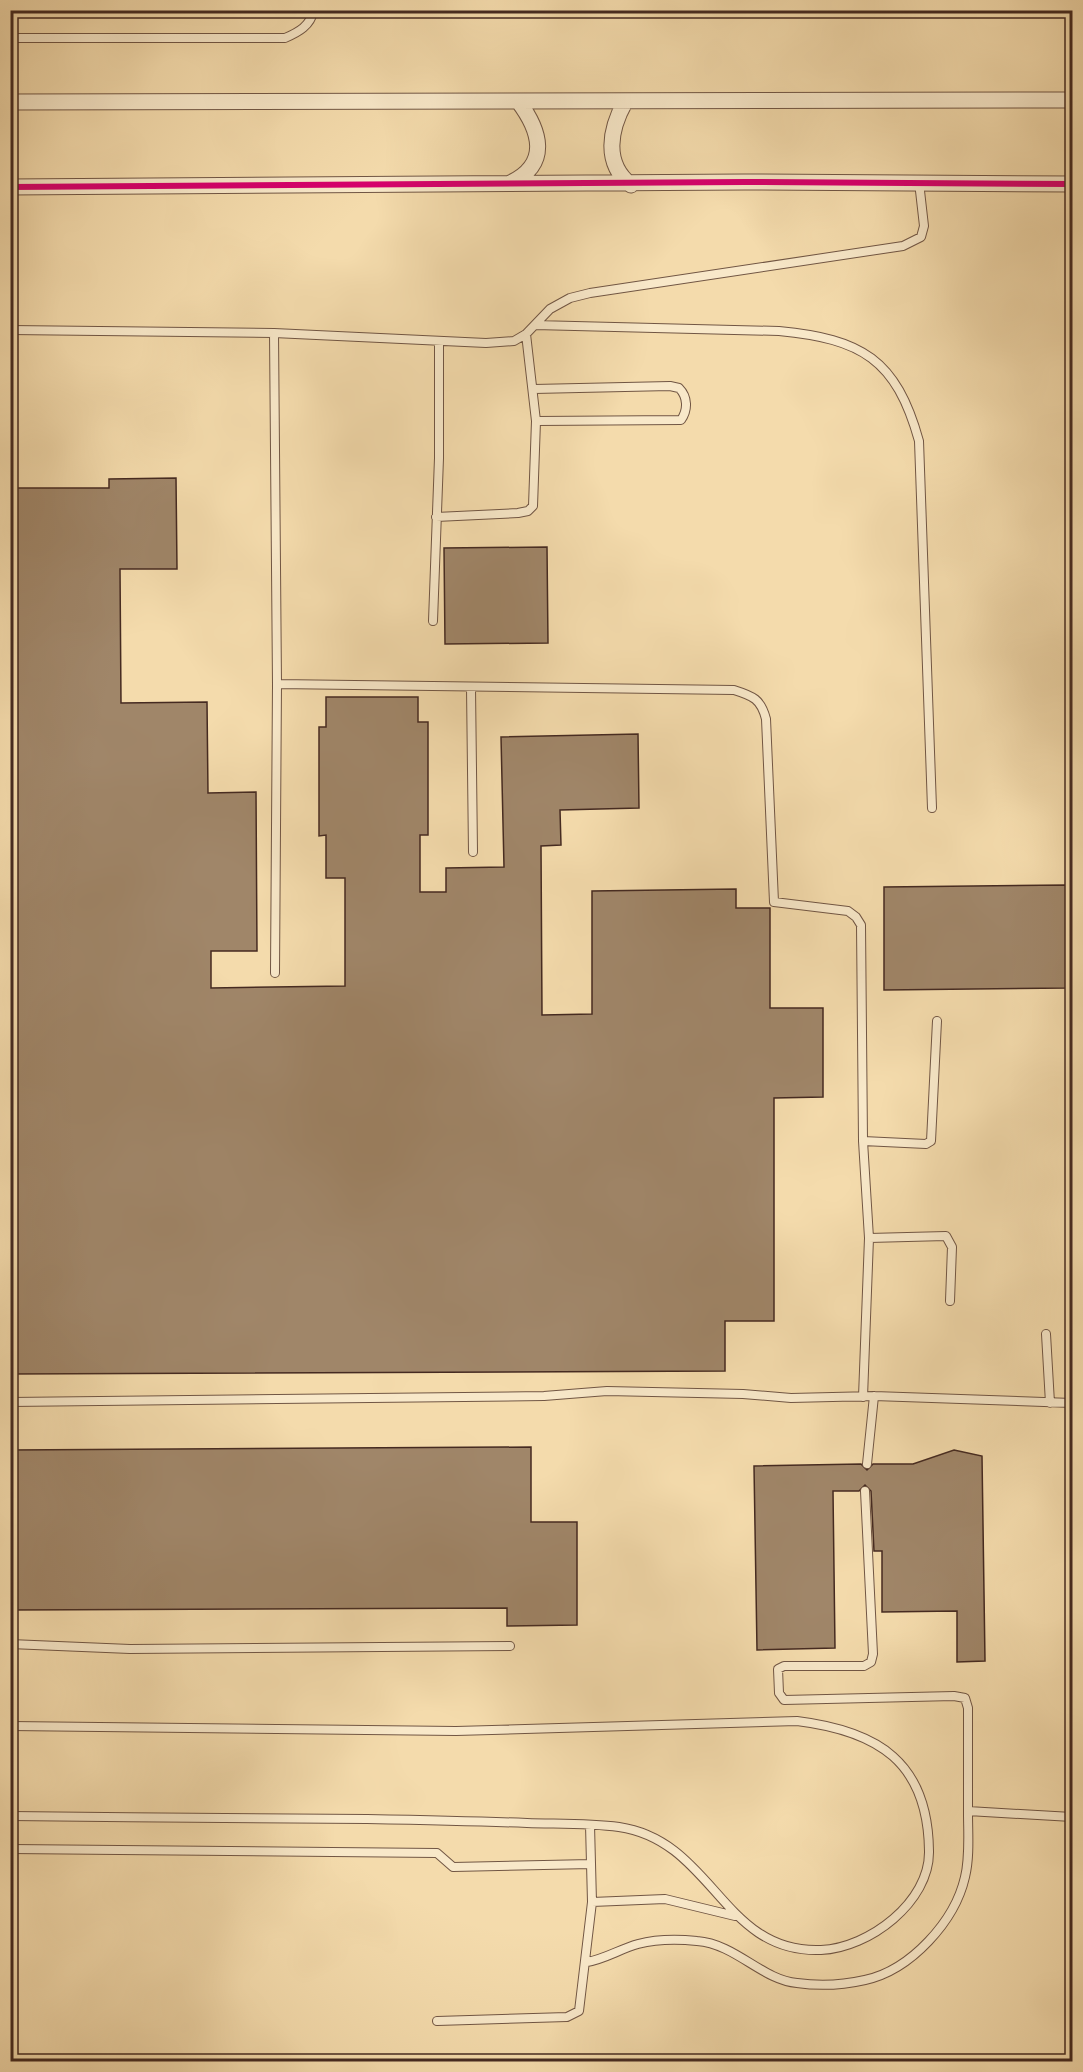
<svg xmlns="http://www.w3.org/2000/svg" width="1083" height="2072" viewBox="0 0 1083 2072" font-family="'Gentium Book Plus',serif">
	<rect width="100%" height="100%" fill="#f4dbac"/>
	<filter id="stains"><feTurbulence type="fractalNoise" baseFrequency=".00333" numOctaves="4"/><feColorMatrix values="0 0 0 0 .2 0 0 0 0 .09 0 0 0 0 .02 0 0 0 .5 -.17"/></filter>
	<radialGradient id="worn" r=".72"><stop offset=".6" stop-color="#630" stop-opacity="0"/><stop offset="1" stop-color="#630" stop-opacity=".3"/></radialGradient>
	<path fill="#a08669" stroke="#452a21" stroke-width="1.5" d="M176,478L177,569H120L121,703L207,702L208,793L256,792L257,951H211V988L345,986V878H326V835L319,836V727H326V697H418V722H428V835H420V892H446V868L504,867L501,737L638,734L639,808L560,810L561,845L541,846L542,1015L592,1014V891L736,889V908H770V1008H823V1097L774,1098V1321H725V1371L10,1374V488H109V479Z
		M547,547L548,643L445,644L444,548Z
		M1066,885L1067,988L884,990V887Z
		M531,1447V1522H577V1625L507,1626V1608L10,1610V1450Z
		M954,1450L982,1456L985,1661L957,1662V1611L882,1612V1551H874L871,1491L865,1485L859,1491H833L835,1648L757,1650L754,1466L861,1464L867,1470L873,1464H913Z"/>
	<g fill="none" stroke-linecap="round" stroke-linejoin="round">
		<defs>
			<path id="lane" d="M10,38H285C299,32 310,26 314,10
				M535,325L779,331C862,339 896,359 919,441L932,808
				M10,330L274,333L486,343L514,341L526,334L550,309L570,298L590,293L903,246L921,237L924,226L919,182
				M274,333L277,684L275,973
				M534,389L670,386L679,388C688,397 688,410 681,420L536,421
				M436,517L518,513L528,511L533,506L536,421L526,334
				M433,621L439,458V343
				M277,684L734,690C753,696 761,699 766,719L774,902L848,911L856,917L861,925L863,1141L869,1238L863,1397
				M471,688L473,852
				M863,1141L926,1144L931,1141L937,1021
				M869,1238L946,1236L952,1247L950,1301
				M1046,1334L1050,1403
				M10,1402L544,1396L607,1391L743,1394L791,1398L874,1396L1072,1403
				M867,1464L874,1396
				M10,1644L130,1649L510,1646
				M10,1726L456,1731L797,1721C878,1731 928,1762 929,1851C930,1902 869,1948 821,1950C722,1954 714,1841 619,1827C589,1823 557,1824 527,1823C473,1821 420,1820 367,1819C248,1819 129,1817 10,1816
				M968,1811L1072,1817
				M10,1849L437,1853L453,1867L591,1864
				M592,1902L665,1899L735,1916
				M587,1962C605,1959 620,1949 638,1944C657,1939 678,1939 697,1941C736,1944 762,1980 797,1983C818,1986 843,1985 865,1980C911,1970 955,1921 965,1877C970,1857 968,1833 968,1813C968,1778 968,1743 968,1708L965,1698L954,1696L784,1700L779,1693L778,1669L784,1666H864L871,1662L873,1654L865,1491
				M437,2021L567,2017L579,2011L592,1902L590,1825"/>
			<path id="street" d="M10,102L1072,100
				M625,102C610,129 603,163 631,185
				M510,183C551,164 540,130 518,101
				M10,187L744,182L1072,184"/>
		</defs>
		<use href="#lane" stroke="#715644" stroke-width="10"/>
		<use href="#street" stroke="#715644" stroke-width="17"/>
		<use href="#lane" stroke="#f8e8c9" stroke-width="8"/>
		<use href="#street" stroke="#f8e8c9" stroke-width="15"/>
		<defs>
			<path id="cycleway" d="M10,187L744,182L1072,184"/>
		</defs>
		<use href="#cycleway" stroke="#f8e8c9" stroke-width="10"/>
		<use href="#cycleway" stroke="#d6006c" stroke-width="6"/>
	</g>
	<rect width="1083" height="2072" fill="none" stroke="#f4dbac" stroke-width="36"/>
	<rect x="12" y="12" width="1059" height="2048" fill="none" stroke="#452a21" stroke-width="3"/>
	<rect x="18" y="18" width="1047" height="2036" fill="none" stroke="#452a21" stroke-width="1.5"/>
	<rect width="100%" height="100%" filter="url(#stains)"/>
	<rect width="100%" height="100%" fill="url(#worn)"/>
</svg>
